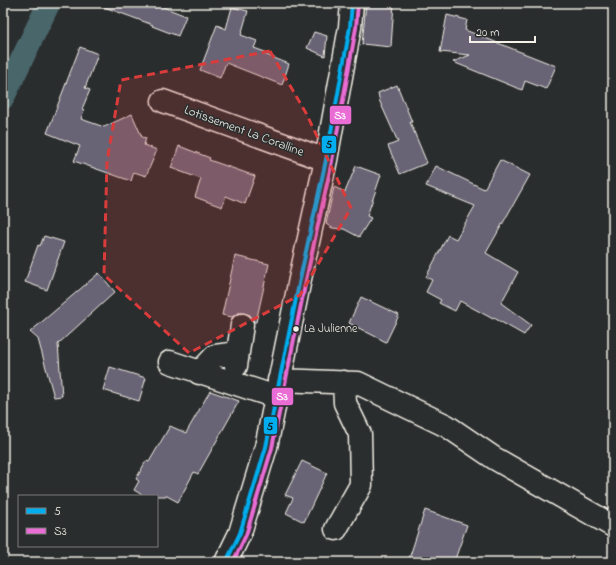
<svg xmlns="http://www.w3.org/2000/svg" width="616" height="565" viewBox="0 0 616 565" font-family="'Indie Flower',sans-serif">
	<rect width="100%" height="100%" fill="#2a2d2e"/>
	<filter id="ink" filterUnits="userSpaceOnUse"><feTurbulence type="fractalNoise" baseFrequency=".025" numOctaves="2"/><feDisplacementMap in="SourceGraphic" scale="8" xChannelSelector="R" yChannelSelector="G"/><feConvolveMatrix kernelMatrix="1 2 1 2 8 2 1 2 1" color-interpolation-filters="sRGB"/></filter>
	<g filter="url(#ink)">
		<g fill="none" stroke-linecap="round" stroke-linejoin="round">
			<path stroke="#48666b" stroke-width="23" d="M3,98L49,3"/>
		</g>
		<path fill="#686375" stroke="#f4f1e8" d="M100,3H153L186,16L178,36L152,26L153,25L99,5Z
			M366,3H394L391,47L362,44Z
			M232,7L248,11L241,35L257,41L254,48L265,52L264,54L289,64L282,85L226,63L220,78L200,70L217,25L226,29Z
			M447,15L467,20L465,30L556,66L546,89L525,81L522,90L453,62L470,55L440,52Z
			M314,32L327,36L325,56L307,48Z
			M80,47L98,54L85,88L90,90L82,109L84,110L81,119L104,127L132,114L142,137L146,138L144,145L157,150L146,176L134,172L131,181L74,161L80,146L47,133Z
			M397,85L412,122H410L427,163L400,174L388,146L398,142L380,102L378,93Z
			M179,146L210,158L209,160L255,176L245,204L226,196L222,207L195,197L201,179L171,168Z
			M500,160L530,175L486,253L518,272L501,303L531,325L524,335L494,318L493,319L460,301L455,311L439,303L441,300L426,292L432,280L426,277L448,235L456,239L475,206L426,186L436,166L484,189Z
			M356,166L381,175L367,216L371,218L359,237L344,229L332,228L326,224L334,187L345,192Z
			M44,236L64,242L47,290L25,282L38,245L40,246Z
			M235,256L269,264L256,322H254L250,315L244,313H238L232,317L222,315Z
			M99,273L115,292L58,344L62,396L54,397L38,339L30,332Z
			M361,297L399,315L386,342L349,323Z
			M110,367L146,378L139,401L103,390Z
			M210,391L239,401L198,474L194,472L178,502L167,496H144L134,490L139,481L136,479L146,461L149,462L170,426L186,433Z
			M302,461L327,473L304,522L286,513L293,498L285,495Z
			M425,510L467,525L454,562H408Z"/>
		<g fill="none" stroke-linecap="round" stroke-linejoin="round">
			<defs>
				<path id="minor" d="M163,101L326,160
					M170,362L276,397
					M236,366L242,325
					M199,373L215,356L238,353
					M279,380L358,383L447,426L494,458L613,526
					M336,529L361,485L360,434L345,403L344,382
					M226,562L240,533L266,447L300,279L326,160L350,27L352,3"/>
			</defs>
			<use href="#minor" stroke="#f4f1e8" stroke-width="25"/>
			<use href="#minor" stroke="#2a2d2e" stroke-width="22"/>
			<defs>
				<path id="bus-1" d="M226,562L240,533L266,447L300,279L326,160L350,27L352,3"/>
				<path id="bus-2" d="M233,562L246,535L272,448L306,280L332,161L356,28L358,3"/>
			</defs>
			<use href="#bus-1" stroke="#2a2d2e" stroke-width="7"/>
			<use href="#bus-2" stroke="#2a2d2e" stroke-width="7"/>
			<use href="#bus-1" stroke="#00adee" stroke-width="4"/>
			<use href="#bus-2" stroke="#ea6cd5" stroke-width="4"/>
		</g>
	</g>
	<path fill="#d93c3b" fill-opacity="0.2" stroke="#d93c3b" stroke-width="3" stroke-dasharray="8 5" stroke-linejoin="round" d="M270,51L306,113L351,208L300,295L189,353L104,275L107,161L121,80Z"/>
	<circle fill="#f4f1e8" stroke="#2a2d2e" stroke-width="1.5" cx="296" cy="329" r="3.5"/>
	<g text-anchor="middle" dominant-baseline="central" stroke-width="3" stroke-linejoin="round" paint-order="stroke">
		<g font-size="12" fill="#f4f1e8" stroke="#2a2d2e" text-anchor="start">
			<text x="304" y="329">La Julienne</text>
		</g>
		<g font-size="13" fill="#f4f1e8" stroke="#2a2d2e">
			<text transform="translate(244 131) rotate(20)">Lotissement La Coralline</text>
		</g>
	</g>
	<g stroke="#2a2d2e" stroke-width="1.5">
		<rect x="329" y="105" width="23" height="20" rx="4" fill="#ea6cd5"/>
		<rect x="321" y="135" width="16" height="19" rx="4" fill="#00adee"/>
		<rect x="271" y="387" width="23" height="19" rx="4" fill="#ea6cd5"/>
		<rect x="263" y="416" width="15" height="19" rx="4" fill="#00adee"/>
	</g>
	<g font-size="11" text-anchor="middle" font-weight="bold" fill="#fff">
		<text x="340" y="119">S3</text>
		<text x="282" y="400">S3</text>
	</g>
	<g font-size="11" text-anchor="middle" font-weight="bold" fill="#111">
		<text x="329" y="148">5</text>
		<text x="270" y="430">5</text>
	</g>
	<rect width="616" height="565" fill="none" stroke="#2a2d2e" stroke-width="16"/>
	<rect x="8" y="8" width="600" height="549" fill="none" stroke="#f4f1e8" stroke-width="1.5" filter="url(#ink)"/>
	<rect x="18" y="495" width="140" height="52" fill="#2a2d2e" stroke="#7b7b78"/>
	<rect x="26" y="508" width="20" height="6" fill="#00adee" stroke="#7b7b78"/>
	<text x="54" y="515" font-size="12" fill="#f4f1e8">5</text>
	<rect x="26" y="528" width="20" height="6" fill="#ea6cd5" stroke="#7b7b78"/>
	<text x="54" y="535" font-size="12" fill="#f4f1e8">S3</text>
	<path d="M470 36v6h65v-6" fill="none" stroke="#f4f1e8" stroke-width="2"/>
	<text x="476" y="36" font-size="12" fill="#f4f1e8" stroke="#2a2d2e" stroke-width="3" paint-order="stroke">20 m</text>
</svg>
